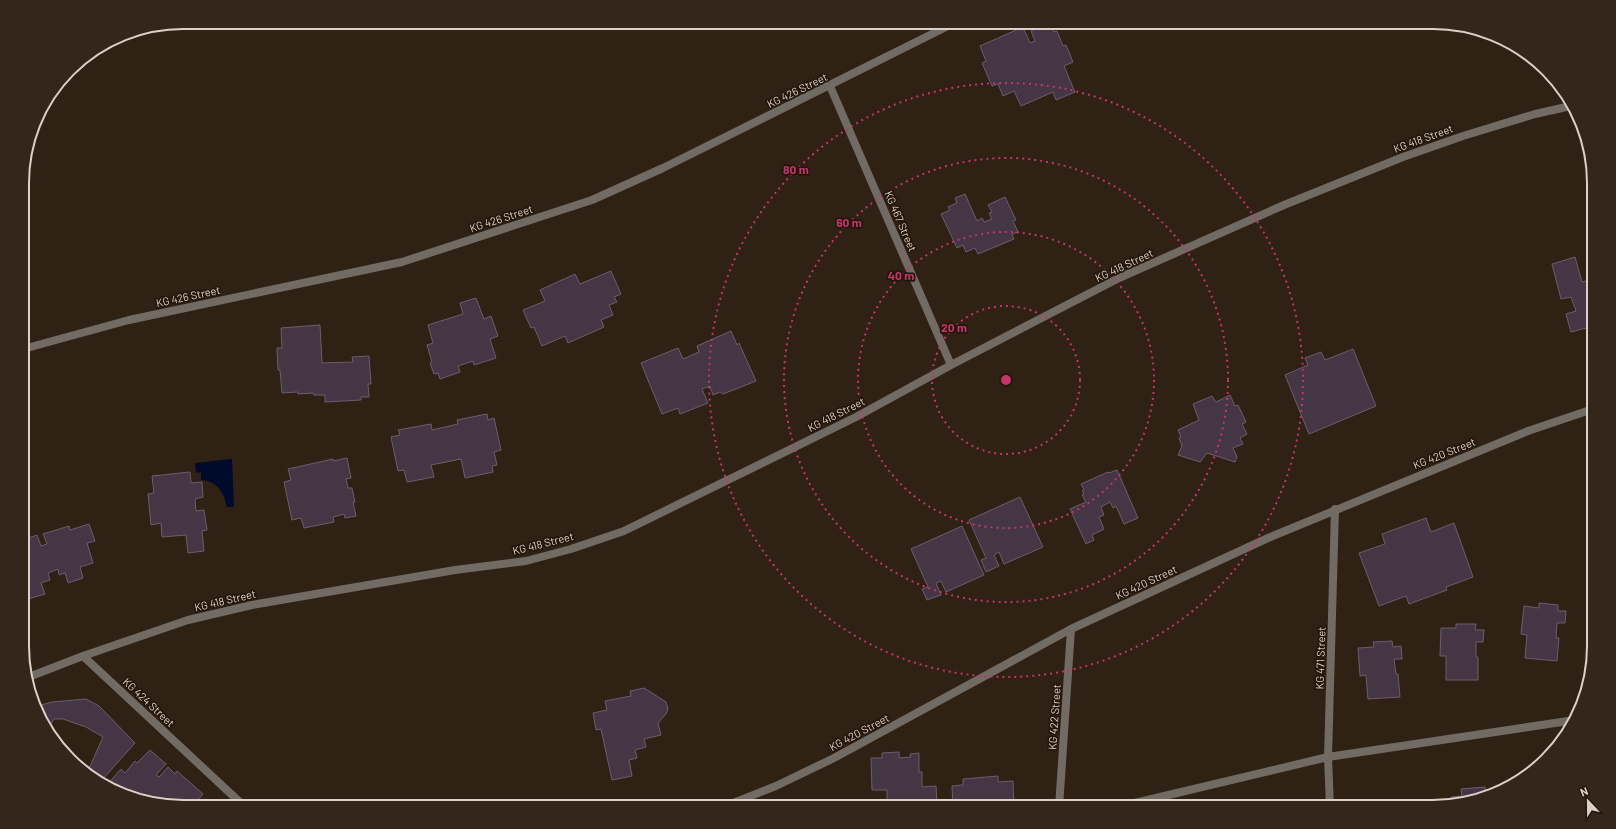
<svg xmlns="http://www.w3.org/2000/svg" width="1616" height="829" viewBox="0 0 1616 829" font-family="Barlow,sans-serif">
	<rect width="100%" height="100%" fill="#2f2114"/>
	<path fill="#000a2b" d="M232,459L234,507H227C224,493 218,481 201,480V472L196,473L195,463Z"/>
	<path fill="#443645" stroke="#6c5d6d" d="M1051,22L1054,32L1057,31L1063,46L1066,45L1073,62L1064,66L1075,92L1056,100L1053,92L1021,106L1014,91L1003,96L998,84L992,86L982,63L986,61L980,46L1023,27L1030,43L1035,41L1031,31Z
		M965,194L977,221L982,218L984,222L992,219L989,213L992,212L988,205L1005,197L1016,220L1013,221L1018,232L1012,234L1014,239L978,254L975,248L966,252L963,245L957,248L941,214L950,210L948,207L957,203L955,198Z
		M1575,257L1582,282L1593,279V318L1588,320L1590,327L1571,332L1566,314L1576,311L1571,297L1561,299L1552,264Z
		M611,271L621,294L614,297L617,302L609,305L613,315L601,320L604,327L568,343L565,336L542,346L534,327L531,328L523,310L545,301L540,290L575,274L580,284Z
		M476,298L484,319L491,316L498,336L490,339L496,358L474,365L473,361L458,366L460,372L440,379L438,373L434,374L430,363L432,362L427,345L433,343L428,325L463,314L460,303Z
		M320,325L322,363L353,362L352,357L369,356L371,384H368L369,397H361V400L325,402V395H314L313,393L298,394V392L282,393L280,370H278L277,348H282L281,328Z
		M731,331L737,345L739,343L756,381L723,394L720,392L713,395L710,386L702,389L708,403L680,414L678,408L662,414L641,363L678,348L683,359L699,352L697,346Z
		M1353,349L1376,406L1309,434L1285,375L1308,365L1305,358L1321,352L1325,360Z
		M1230,395L1235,406L1238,405L1246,422L1242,424L1247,434L1240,438L1243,444L1233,448L1237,457L1235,462L1207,453L1200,462L1178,455L1182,446L1179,438L1181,437L1178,430L1199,420L1193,404L1212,396L1216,402Z
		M487,414L488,420L494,418L501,450L494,452L497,465L492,466L493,472L465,478L461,459L431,465L434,477L407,482L404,470L398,471L391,437L400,435L398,430L431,424L432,430L458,424L457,420Z
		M347,458L351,478L346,479L348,488H352L355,502H353L356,516L345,518L344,514L333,517L334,522L304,528L301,518L292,520L284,482L291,480L288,469L333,459V461Z
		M1117,470L1138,518L1124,524L1116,506L1113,508L1110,502L1101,507L1104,515L1099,517L1104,529L1092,535L1094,540L1086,544L1070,509L1086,502L1082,495L1084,494L1082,491L1084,490L1081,484L1108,472L1109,473Z
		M190,472L191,483L202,482L203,497L195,499L196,511L204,510L207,530L202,531L204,551L188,553L186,535L162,537L161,523L151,525L148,494L154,493L152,476Z
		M1020,497L1043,547L1004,564L999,552L994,555L999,566L986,572L981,560L986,558L969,520Z
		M1426,518L1431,532L1454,523L1473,577L1446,587L1447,590L1409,604L1406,596L1379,606L1359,553L1385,544L1382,534Z
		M89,524L95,541L87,543L93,563L80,567L83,578L68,583L65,573L59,575L58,569L48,573L50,580L41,583L45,594L28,599L25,590L23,591V540L37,535L41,546L47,544L43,534L69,526L70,530Z
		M962,526L984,575L946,592L941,581L936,583L941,595L927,600L922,589L928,587L911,549Z
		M1539,603L1558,605V611H1566L1565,623H1557L1556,638H1559L1557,661L1525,658L1527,635L1521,634L1524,606L1539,608Z
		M1456,624H1476L1475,630H1484L1483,642H1476V657H1478V680H1446V656H1440L1441,628H1456Z
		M1392,641L1393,647L1401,646L1402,659H1394L1396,674H1398L1400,697L1368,699L1366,675L1360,676L1358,648L1374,647L1373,642Z
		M644,688L666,702L668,709L666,714L658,723L661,735L644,739L646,747L635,750L637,758L629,760L632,776L612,780L601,729L596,730L593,713L607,710L605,701L631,696L630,691Z
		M86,699L99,706L135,743L101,781L88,771L103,737L86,727L63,719H54L47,730L34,707L52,702Z
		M150,750L166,764L156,775L159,777L168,767L175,774L177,771L203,794L192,807H183L112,790L106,786L121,769L125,773L135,761L137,763Z
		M899,752V758L911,757L910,754L919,753V772H922V787L936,786L937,803H934V807H887V790H872L871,758H882V753Z
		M998,776V782L1013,781L1014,807H953L952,786L963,785V779Z
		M1485,787L1486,798L1452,805L1451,797L1462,796L1461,789Z"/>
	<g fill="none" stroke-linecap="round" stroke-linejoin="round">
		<path stroke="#716b64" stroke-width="8" d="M830,86L951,365
			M23,349L129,320L402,262L592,200L663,168L956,22
			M83,656L188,620L252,605L455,570L526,561L571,549L624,531L856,417L951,365L1119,278L1284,205L1403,157L1463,136L1535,114L1571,106
			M26,678L83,656L245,807
			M723,807L776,786L834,758L1071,629L1268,538L1528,431L1593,409
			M1059,807L1071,629
			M1118,807L1328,757L1575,720
			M1330,807L1328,757L1335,509"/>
	</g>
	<g fill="none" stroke="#c6346c" stroke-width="2" stroke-dasharray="2 4">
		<circle cx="1006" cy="380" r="74"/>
		<circle cx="1006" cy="380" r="148"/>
		<circle cx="1006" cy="380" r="222"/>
		<circle cx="1006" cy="380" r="297"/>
	</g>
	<g text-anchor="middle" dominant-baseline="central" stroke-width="3.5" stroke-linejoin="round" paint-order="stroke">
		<g font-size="11" fill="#dbd1c9" stroke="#25170b">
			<text transform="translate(797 90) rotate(-26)">KG 426 Street</text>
			<text transform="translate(1423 138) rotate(-20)">KG 418 Street</text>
			<text transform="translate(501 218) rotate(-18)">KG 426 Street</text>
			<text transform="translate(901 221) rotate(67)">KG 467 Street</text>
			<text transform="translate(1124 265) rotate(-25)">KG 418 Street</text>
			<text transform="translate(188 296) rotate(-12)">KG 426 Street</text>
			<text transform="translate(836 414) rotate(-27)">KG 418 Street</text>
			<text transform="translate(1444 453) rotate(-22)">KG 420 Street</text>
			<text transform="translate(543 543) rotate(-14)">KG 418 Street</text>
			<text transform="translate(1146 582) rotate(-25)">KG 420 Street</text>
			<text transform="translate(225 600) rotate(-13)">KG 418 Street</text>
			<text transform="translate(1320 658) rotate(-88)">KG 471 Street</text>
			<text transform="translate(149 702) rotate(43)">KG 424 Street</text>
			<text transform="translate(1054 717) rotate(-86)">KG 422 Street</text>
			<text transform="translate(859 732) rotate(-28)">KG 420 Street</text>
		</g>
	</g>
	<path d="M0 0H1616V829H0ZM183 29H1433A154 154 0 0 1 1587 183V646A154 154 0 0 1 1433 800H183A154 154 0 0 1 29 646V183A154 154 0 0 1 183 29Z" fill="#34261a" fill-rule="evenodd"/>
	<path fill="none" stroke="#dbd1c9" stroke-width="2" d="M183 29H1433A154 154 0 0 1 1587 183V646A154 154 0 0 1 1433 800H183A154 154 0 0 1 29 646V183A154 154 0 0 1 183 29Z"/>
	<circle cx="1006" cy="380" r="6" fill="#c6346c" stroke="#25170b" stroke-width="2"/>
	<g font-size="12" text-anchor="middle" font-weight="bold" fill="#c6346c" stroke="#25170b" stroke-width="3.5" stroke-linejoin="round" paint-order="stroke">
		<text x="796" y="174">80 m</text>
		<text x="849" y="227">60 m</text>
		<text x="901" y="280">40 m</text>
		<text x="954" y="332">20 m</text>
	</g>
	<g transform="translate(1588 801) rotate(338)" stroke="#25170b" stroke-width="3" paint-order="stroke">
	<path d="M0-3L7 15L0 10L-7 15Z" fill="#dbd1c9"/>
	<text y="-6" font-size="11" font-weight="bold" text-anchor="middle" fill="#dbd1c9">N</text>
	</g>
</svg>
